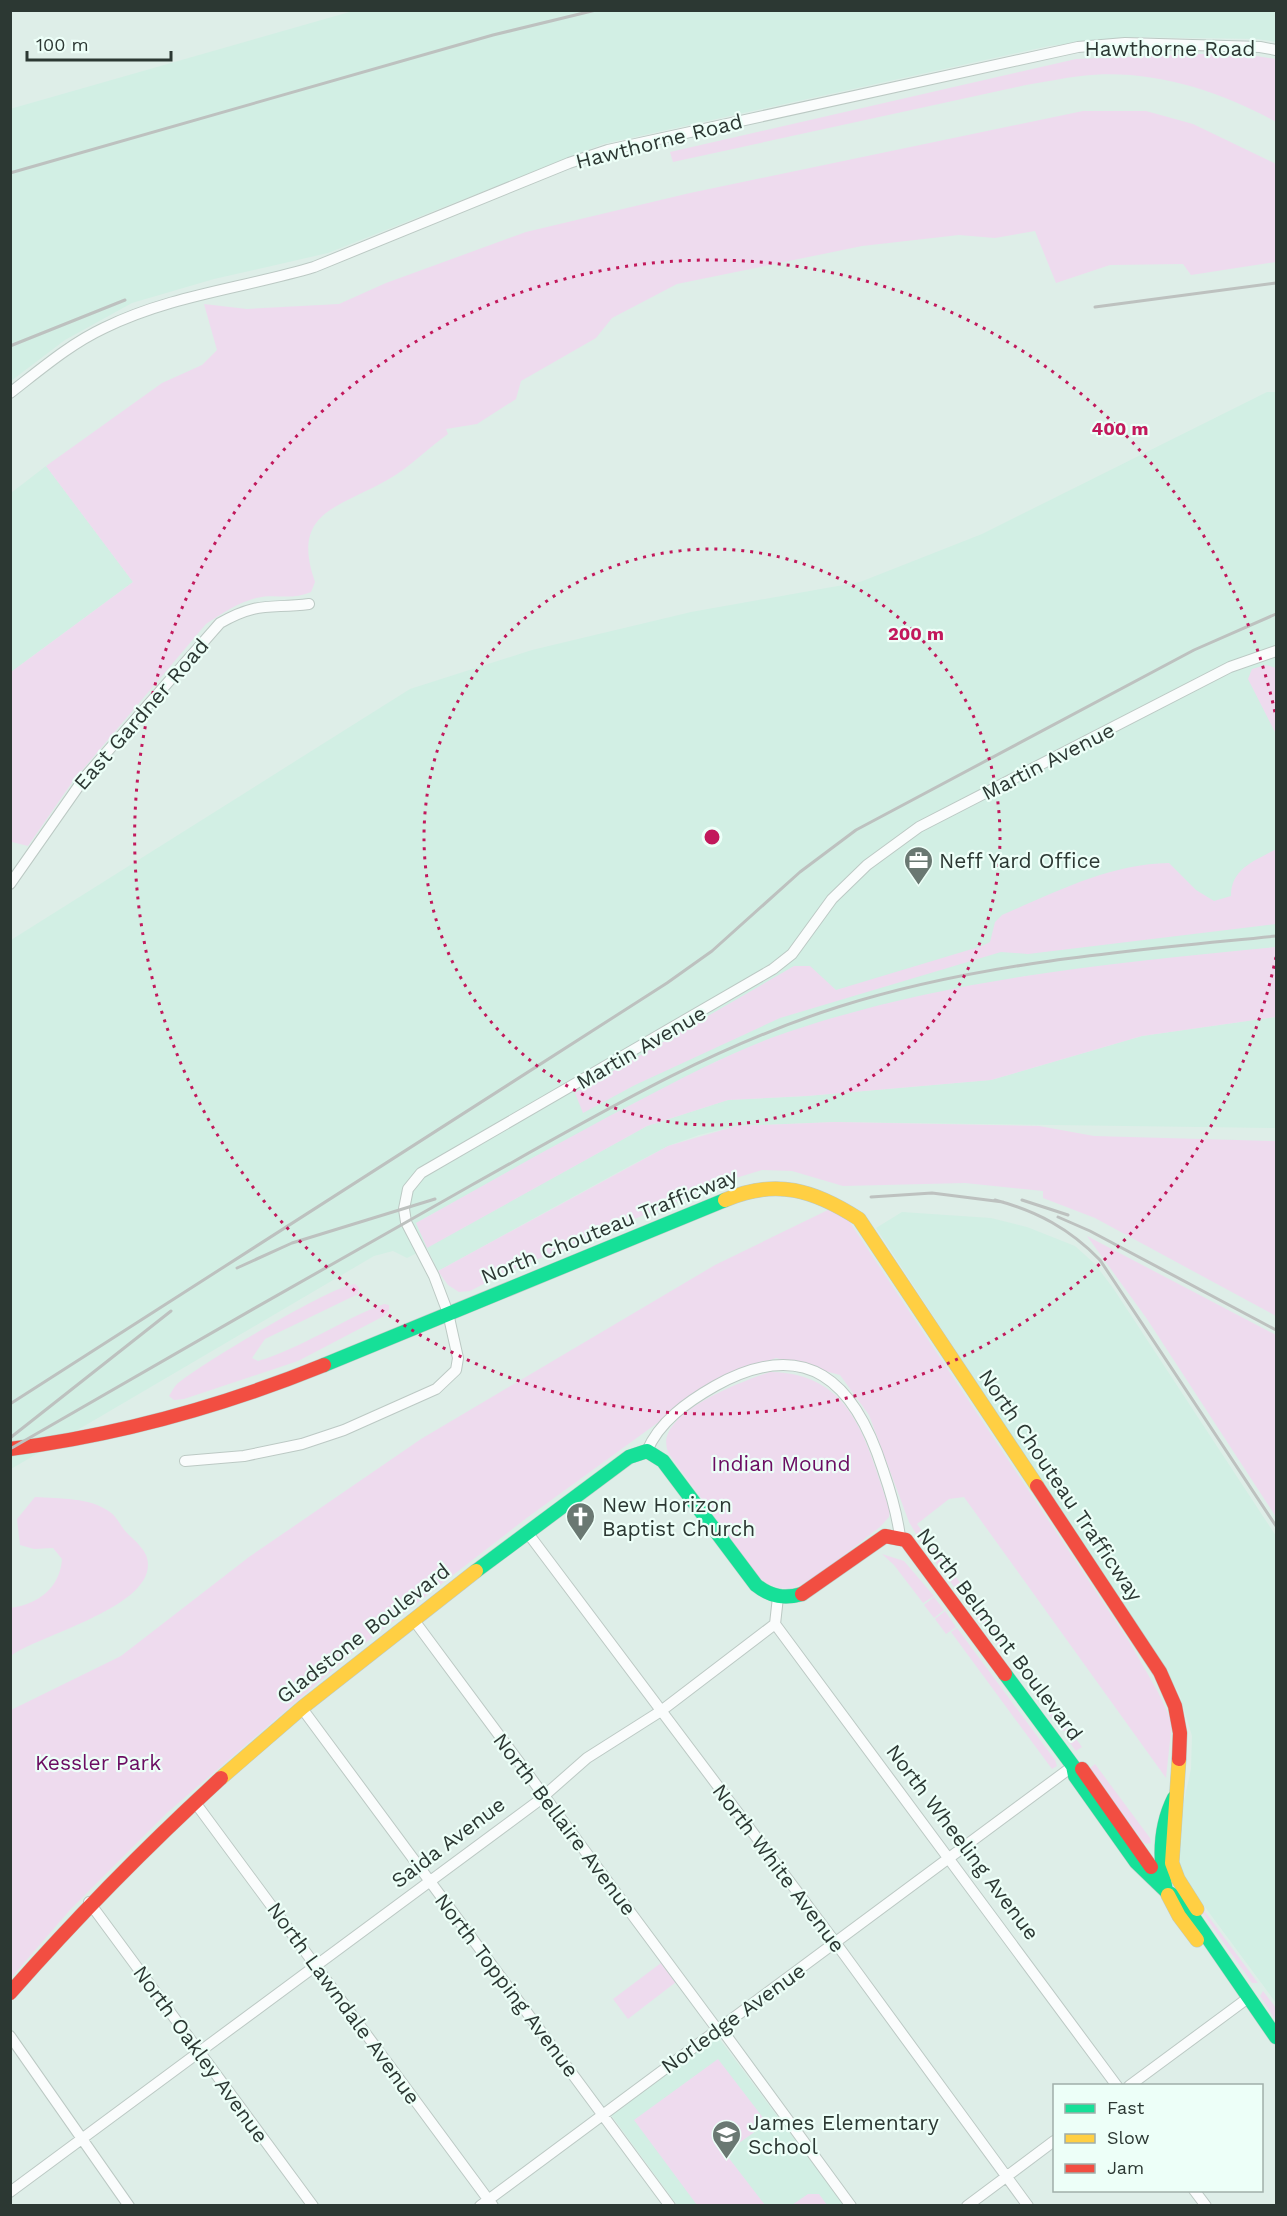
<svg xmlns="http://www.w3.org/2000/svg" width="1287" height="2216" viewBox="0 0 1287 2216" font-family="'Work Sans',sans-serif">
	<rect width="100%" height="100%" fill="#deeee8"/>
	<path fill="#d2efe4" d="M353,11H1276V42L1257,39L1127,37L1049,46L603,144L328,253L214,279L132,303L65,340L11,381L10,109Z
		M1267,392H1276V947L1026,976L833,1018L770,1039L717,1061L416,1223L428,1247L647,1126L728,1100L807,1096L991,1080L1142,1036L1276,1017V1128L835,1122L736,1126L699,1135L668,1146L624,1169L438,1271L427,1248L407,1258L393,1251L374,1256L11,1469V940L410,689L532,650L691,612L860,582L982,534Z
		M46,466L133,582L11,672V493Z
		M902,1212L991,1218L1027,1227L1075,1246L1095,1264L1113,1288L1276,1536V2003L1185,1880L1179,1864L1177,1833L1191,1769L1192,1736L1179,1693L876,1228Z
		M718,2037L844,2205H677L611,2115Z"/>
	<path fill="#eedbee" d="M1200,54H1243L1276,59V122C1218,90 1149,68 1081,76C1063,78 1045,82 1026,85L673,162L670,152L1076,59Z
		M1083,111H1146L1193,124L1276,164V262L1191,275L1183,264L1110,265L1056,283L1035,231L995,238L959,235L862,246L677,284L612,318L596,338L521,381L516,399L477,424L446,429L448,434C428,448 410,467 389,479C339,508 290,511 315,582L311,592C290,601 276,593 256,598C237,603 221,614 206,624L73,781L28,846L12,842L11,672L133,582L46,466L162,383L202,365L217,350L204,304L247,309L339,304L386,283L526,232L690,193Z
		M1266,665L1276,668V734L1248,679L1252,669Z
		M1276,849V924L1028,954L1001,952L780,1018L635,1085L583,1113L575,1093L794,966H810L836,990L982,946L990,942L995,922L1002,915C1056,892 1109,864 1169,863L1196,890L1214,901L1231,896C1231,868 1255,861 1276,849Z
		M1276,947V1017L1142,1036L991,1080L807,1096L728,1100L647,1126L427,1248L416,1223C491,1181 565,1139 642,1099C684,1077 726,1055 771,1038C932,980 1107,963 1276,947Z
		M835,1122L1039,1126L1094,1136L1276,1141V1316L1095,1218L1043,1198V1191L965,1183L843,1186L792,1171L762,1170L726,1181L509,1271L470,1291L459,1292L448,1285L438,1271L668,1146L736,1126Z
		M830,1209L847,1218L1130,1643L1158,1692L1172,1722L1166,1778L964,1497L949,1499L917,1524L931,1543L922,1544L909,1522L869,1415L840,1375L776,1358L711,1384L528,1517L355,1651L168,1812L70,1910L11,1978V1710L121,1656L249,1557L421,1439L715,1265Z
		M1087,1236L1276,1335V1517L1147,1319Z
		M355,1284L359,1288L358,1294L265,1339L252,1358L258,1361C302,1348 341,1320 384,1304L389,1305V1310L384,1316L298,1361L184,1399L174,1400L169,1396C172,1391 174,1387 177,1384C199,1365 331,1286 355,1284Z
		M770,1372C855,1373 866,1444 890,1510L889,1517L880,1527C861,1541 812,1584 792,1588C778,1590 767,1585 758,1576L669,1454C649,1415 743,1381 770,1372Z
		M35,1497C60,1499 90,1497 110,1512C117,1517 121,1527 127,1533C134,1540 145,1549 147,1558C160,1606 38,1635 11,1656V1608C38,1604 60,1588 62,1559L53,1548L34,1549L20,1545L17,1519Z
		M933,1547L950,1569L942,1571L929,1553Z
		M882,1554L904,1561L934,1596L923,1603L894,1565Z
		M953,1573L970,1596L962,1597L949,1580Z
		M934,1597L944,1610L934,1618L924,1605Z
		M972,1599L989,1622L986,1624L981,1623L968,1606Z
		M945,1611L956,1627L946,1634L935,1619Z
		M992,1626L1009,1648L1001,1650L988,1632Z
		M957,1628L1055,1760L1057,1766L1052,1769L951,1632Z
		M1032,1679L1048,1701L1040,1702L1028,1686Z
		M1052,1706L1068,1728L1065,1731L1060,1730L1048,1713Z
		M1071,1732L1082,1747L1076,1751L1066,1738Z
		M1095,1764L1150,1838L1151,1843L1145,1844L1089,1769Z
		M1183,1882L1258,1983H1252L1187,1891Z
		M661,1963L676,1982L628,2019L613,1999Z
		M1263,1991L1276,2008V2021L1260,1996Z
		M718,2059L767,2123L725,2153L765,2205H697L634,2120Z
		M808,2194H819L827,2205H792Z"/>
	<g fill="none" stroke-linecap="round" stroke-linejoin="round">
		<defs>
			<path id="street" d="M10,393C41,369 70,344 104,328C171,295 244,288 314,267L569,163L608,150L1078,47L1125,43L1260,47L1276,50
				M10,884L85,777L220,623C259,601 269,609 309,604
				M647,1451C659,1422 687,1402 715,1386C807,1335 855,1382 883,1470C891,1493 897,1513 900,1537
				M185,1461L244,1456L302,1444L344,1430L436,1389L456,1370L458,1358L448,1313L434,1276L406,1222L404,1209L408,1189L421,1173L773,969L792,954L832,899L867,865L919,827L1230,667L1276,651
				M527,1532L835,1942L1028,2206
				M413,1619L717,2029
				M775,1624L1117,2086
				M301,1707L670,2206
				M194,1801L493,2206
				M89,1902L313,2206
				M720,2027L851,2206
				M10,2036L129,2206
				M1129,2086L1248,1998
				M1194,2190L1206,2206
				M10,2192L537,1802L587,1758L661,1711L775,1624L778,1597
				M480,2206L1073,1766
				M967,2206L1054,2141"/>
			<path id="fast" d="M324,1365L725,1200
				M476,1571L629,1457L647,1451L663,1461L756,1585C771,1597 785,1599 802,1594
				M1005,1674L1073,1766L1075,1776L1136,1862L1166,1891L1183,1902L1276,2037
				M1166,1891C1159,1859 1159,1828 1174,1798"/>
			<path id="slow" d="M725,1200C776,1178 814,1190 859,1219L1037,1486
				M1179,1759L1172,1863L1178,1879L1197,1909
				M221,1778L303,1707L476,1571
				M1168,1895L1179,1916L1197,1940"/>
			<path id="jam" d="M10,1449C119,1435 223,1406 324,1365
				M1037,1486L1160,1672L1175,1706L1180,1733L1179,1759
				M802,1594L885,1536L906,1540L1005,1674
				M1082,1769L1151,1867
				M10,1993C77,1917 147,1846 221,1778"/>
		</defs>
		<use href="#street" stroke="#bcc9c4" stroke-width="12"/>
		<use href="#fast" stroke="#bcc9c4" stroke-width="15"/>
		<use href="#slow" stroke="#bcc9c4" stroke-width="15"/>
		<use href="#jam" stroke="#bcc9c4" stroke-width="15"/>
		<use href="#street" stroke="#fafcfc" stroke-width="10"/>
		<use href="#fast" stroke="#16e098" stroke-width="14"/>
		<use href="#slow" stroke="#ffcf43" stroke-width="14"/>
		<use href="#jam" stroke="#f24e42" stroke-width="14"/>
		<path stroke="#bdc1bf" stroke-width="3" d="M10,173L493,35L596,10
			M1095,307L1276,283
			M10,346L125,300
			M871,1197L932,1193L1003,1202
			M995,1200C1037,1211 1070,1229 1100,1260L1276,1526
			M1022,1200L1068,1215
			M1058,1217L1090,1231L1276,1330
			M237,1268L292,1243L435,1199
			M10,1404L667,983L712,951L800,872L856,830L1194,650L1276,614
			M10,1438L171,1311
			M10,1449C163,1360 316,1273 470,1186C590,1119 706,1049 838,1007C980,962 1129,951 1276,936"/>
	</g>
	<g fill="none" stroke="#c2185b" stroke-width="3" stroke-dasharray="3 6">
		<circle cx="712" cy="837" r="288"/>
		<path d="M1276 957A577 577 0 1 1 1276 717"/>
	</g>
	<defs>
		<symbol id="office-pin" viewBox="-11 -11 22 30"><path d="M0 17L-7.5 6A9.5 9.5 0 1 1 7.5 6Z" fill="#6a7872" stroke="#edfff8"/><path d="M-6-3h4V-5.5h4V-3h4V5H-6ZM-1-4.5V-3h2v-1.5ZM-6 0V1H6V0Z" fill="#fff"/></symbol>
		<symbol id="church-pin" viewBox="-11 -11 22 30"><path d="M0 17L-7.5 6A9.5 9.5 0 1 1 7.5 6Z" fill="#6a7872" stroke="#edfff8"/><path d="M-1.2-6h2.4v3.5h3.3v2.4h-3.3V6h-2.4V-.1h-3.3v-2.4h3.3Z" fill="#fff"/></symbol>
		<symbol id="school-pin" viewBox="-11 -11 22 30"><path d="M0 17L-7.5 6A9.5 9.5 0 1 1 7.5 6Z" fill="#6a7872" stroke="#edfff8"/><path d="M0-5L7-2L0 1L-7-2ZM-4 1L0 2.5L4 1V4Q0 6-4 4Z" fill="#fff"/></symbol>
	</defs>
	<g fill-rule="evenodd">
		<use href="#office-pin" x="902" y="844" width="33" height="45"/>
		<use href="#church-pin" x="564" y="1500" width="33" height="45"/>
		<use href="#school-pin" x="710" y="2118" width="33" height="45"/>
	</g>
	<g text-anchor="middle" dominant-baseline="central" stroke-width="4.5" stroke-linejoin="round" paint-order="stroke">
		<g font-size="21" fill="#2c3833" stroke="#edfff8">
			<text x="1170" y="48">Hawthorne Road</text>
			<text transform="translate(659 141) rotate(-14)">Hawthorne Road</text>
			<text transform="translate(141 714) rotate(-49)">East Gardner Road</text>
			<text transform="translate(1048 761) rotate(-27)">Martin Avenue</text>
			<text transform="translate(641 1047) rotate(-30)">Martin Avenue</text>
			<text transform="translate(609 1226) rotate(-22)">North Chouteau Trafficway</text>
			<text transform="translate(1061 1485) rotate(56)">North Chouteau Trafficway</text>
			<text transform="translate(363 1633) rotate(-38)">Gladstone Boulevard</text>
			<text transform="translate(1000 1634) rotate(53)">North Belmont Boulevard</text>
			<text transform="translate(565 1824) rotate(53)">North Bellaire Avenue</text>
			<text transform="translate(448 1842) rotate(-37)">Saida Avenue</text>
			<text transform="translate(963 1842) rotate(53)">North Wheeling Avenue</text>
			<text transform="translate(779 1868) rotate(53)">North White Avenue</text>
			<text transform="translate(507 1985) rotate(53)">North Topping Avenue</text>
			<text transform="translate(344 2003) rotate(54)">North Lawndale Avenue</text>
			<text transform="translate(733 2018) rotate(-36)">Norledge Avenue</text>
			<text transform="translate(201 2054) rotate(54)">North Oakley Avenue</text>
		</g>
		<g font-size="21" fill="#2c3833" stroke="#edfff8" text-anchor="start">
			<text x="939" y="860">Neff Yard Office</text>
			<text x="602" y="1504">New Horizon<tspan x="602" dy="24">Baptist Church</tspan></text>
			<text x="748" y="2122">James Elementary<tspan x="748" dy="24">School</tspan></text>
		</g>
		<g font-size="21" fill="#6b0c62" stroke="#edfff8">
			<text x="781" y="1463">Indian Mound</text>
			<text x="98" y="1762">Kessler Park</text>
		</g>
	</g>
	<circle cx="712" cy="837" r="9" fill="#c2185b" stroke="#edfff8" stroke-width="3"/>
	<g font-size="18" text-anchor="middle" font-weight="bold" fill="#c2185b" stroke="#edfff8" stroke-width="4.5" stroke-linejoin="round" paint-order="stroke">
		<text x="1120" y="435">400 m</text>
		<text x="916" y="640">200 m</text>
	</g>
	<rect width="1287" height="2216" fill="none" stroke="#2c3833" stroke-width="24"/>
	<rect x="1053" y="2084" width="210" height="108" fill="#edfff8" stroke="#a0afa9" stroke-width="1.5"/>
	<rect x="1065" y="2104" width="30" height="9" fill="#16e098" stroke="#a0afa9" stroke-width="1.5"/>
	<text x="1107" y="2114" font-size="18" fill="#2c3833">Fast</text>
	<rect x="1065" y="2134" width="30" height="9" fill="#ffcf43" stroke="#a0afa9" stroke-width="1.5"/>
	<text x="1107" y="2144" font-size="18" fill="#2c3833">Slow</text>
	<rect x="1065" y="2164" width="30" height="9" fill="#f24e42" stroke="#a0afa9" stroke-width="1.5"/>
	<text x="1107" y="2174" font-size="18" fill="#2c3833">Jam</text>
	<path d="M27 51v9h144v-9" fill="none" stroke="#2c3833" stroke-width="3"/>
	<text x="36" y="51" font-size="18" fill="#2c3833" stroke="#edfff8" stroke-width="4.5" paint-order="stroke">100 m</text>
</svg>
